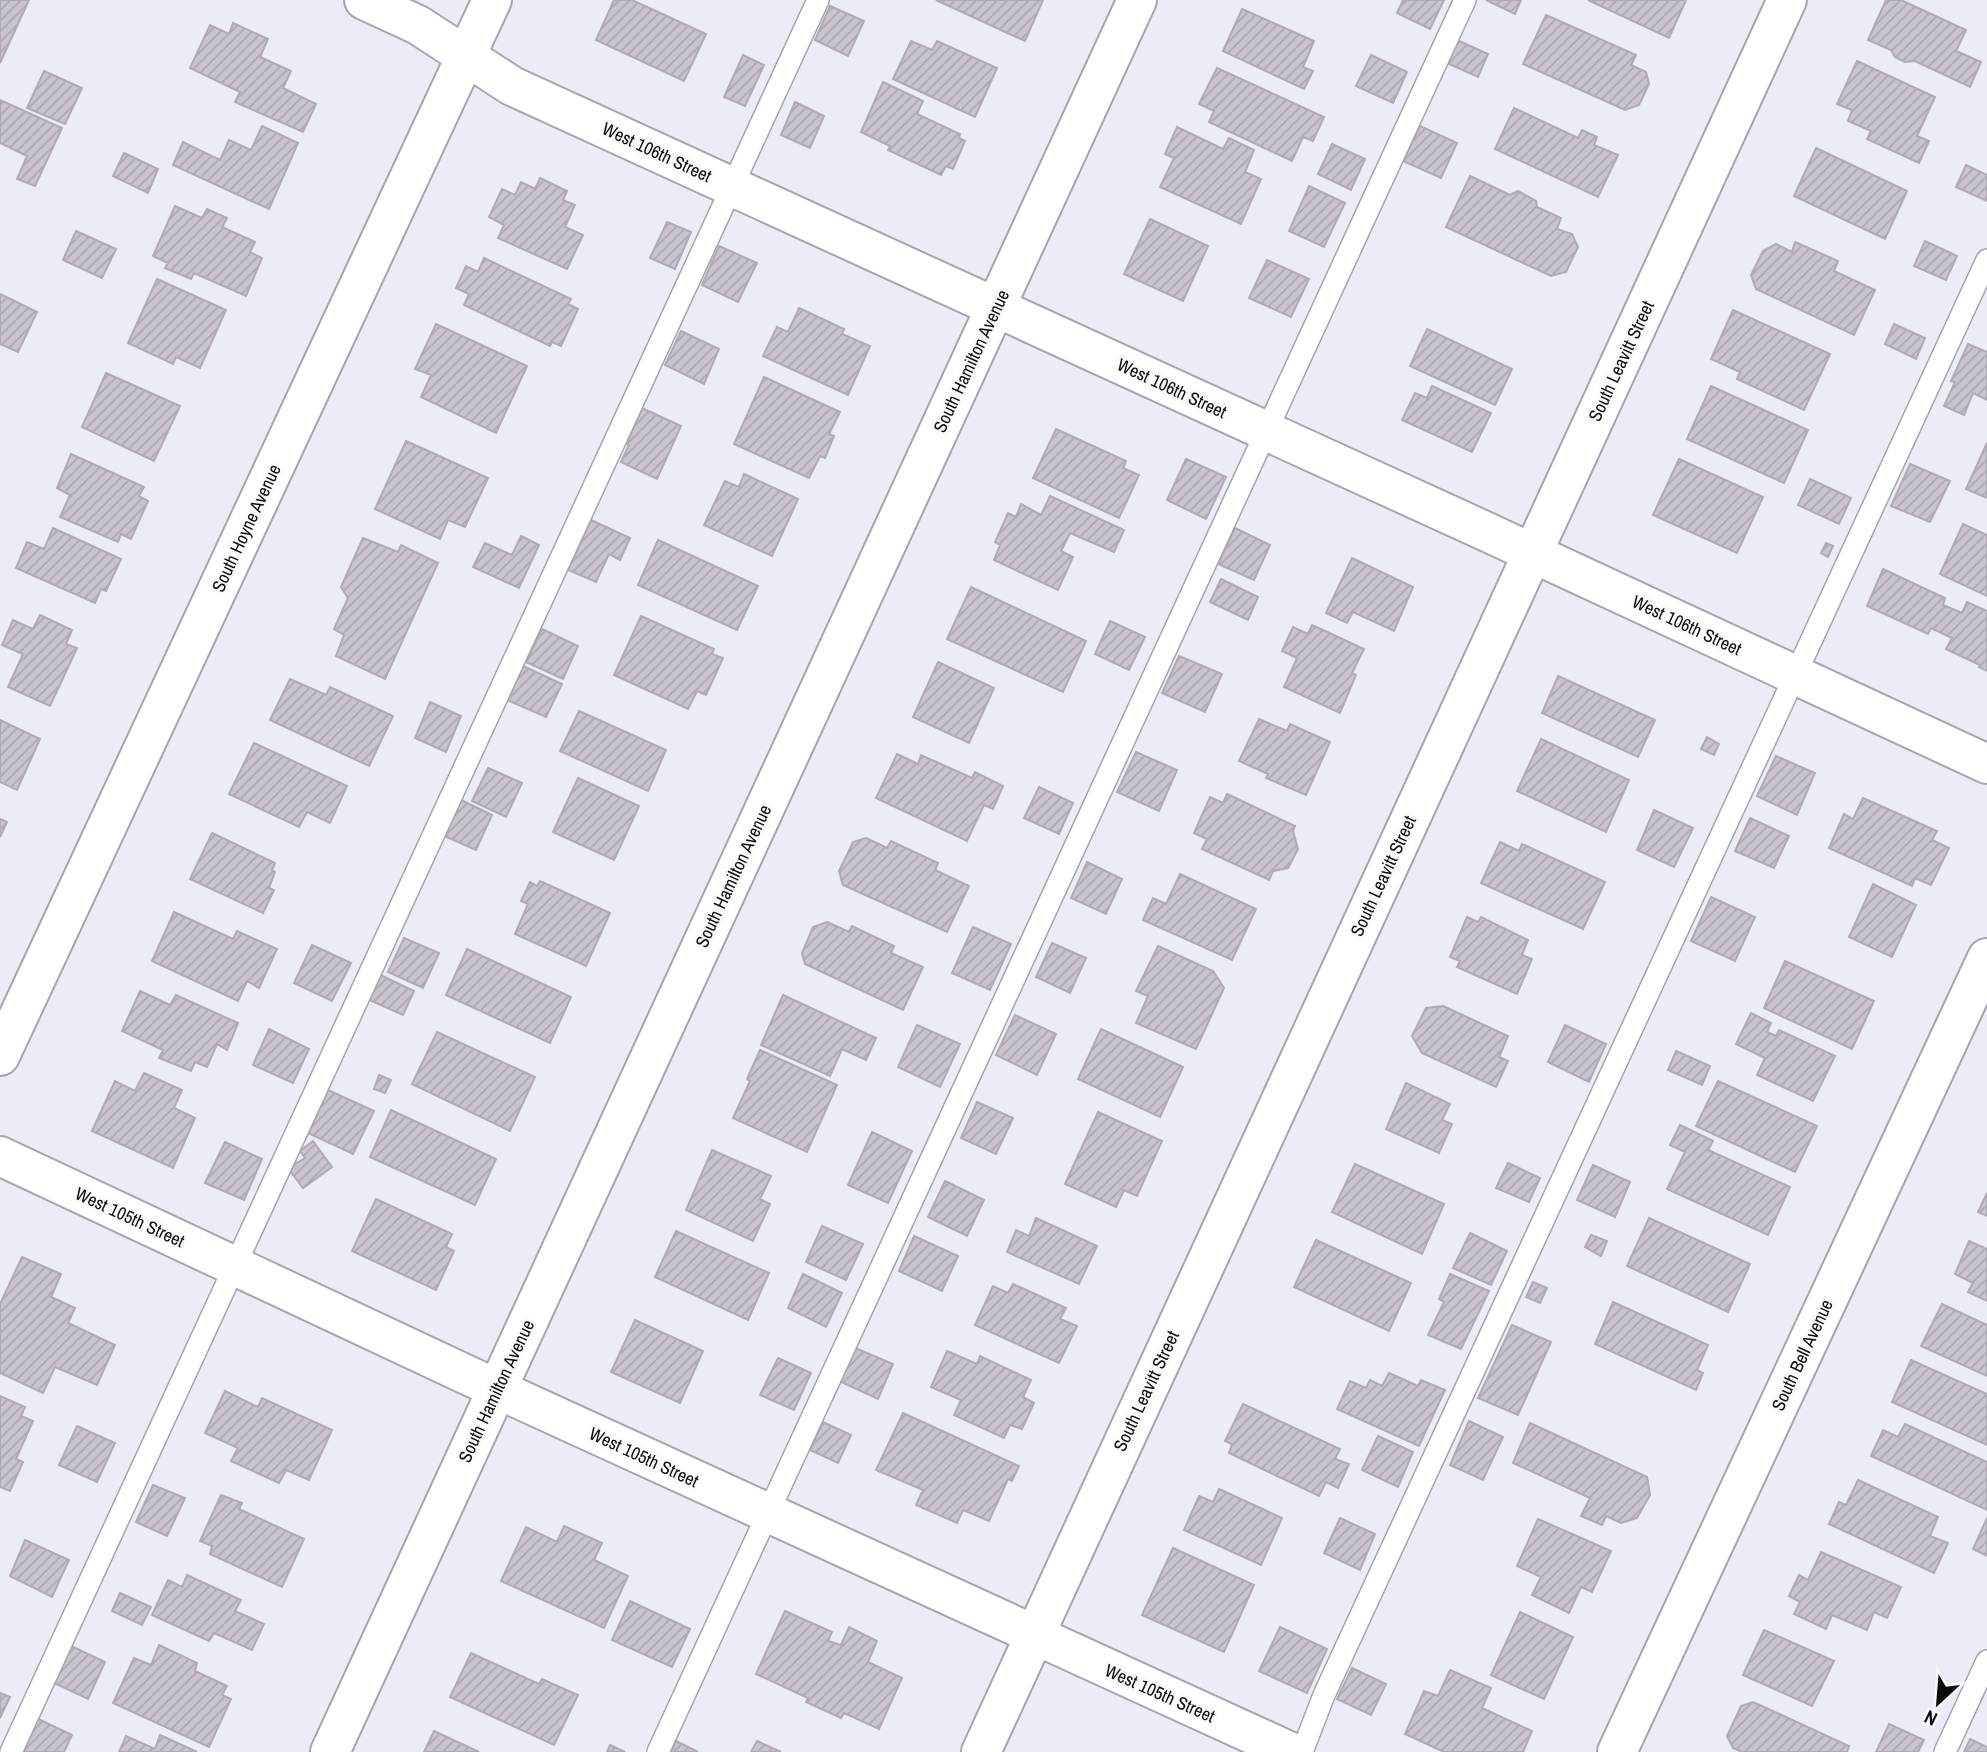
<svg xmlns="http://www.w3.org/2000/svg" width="1987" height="1752" viewBox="0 0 1987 1752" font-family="'Archivo Narrow',sans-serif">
	<defs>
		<pattern id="building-hatch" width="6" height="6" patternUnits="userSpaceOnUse" patternTransform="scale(1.75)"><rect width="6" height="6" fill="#c9c4ce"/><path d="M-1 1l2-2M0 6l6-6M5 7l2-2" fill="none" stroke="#aba7b0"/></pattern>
	</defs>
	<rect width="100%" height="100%" fill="#ebecf6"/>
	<path fill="url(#building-hatch)" stroke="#afaab3" stroke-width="2" d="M0,0H29L0,63Z
		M614,0H632L706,34L684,81L596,40Z
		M936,0H1043L1025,41Z
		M1403,0H1444L1430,29L1397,13Z
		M1486,0H1521L1515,14Z
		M1588,0H1686L1669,38Z
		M1886,0H1901L1966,30L1956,51L1981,62L1970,87L1915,61L1905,62L1895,57L1891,50L1868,40Z
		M830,6L864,21L848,56L815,40Z
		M1242,9L1314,41L1303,67L1313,71L1304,89L1223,51Z
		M1546,15L1636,55L1631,65L1646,72L1649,84L1639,105L1625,110L1523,64Z
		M233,23L268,39L260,57L291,71L283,88L316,104L303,132L235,102L240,92L190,68L210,25L229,34Z
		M1457,40L1488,54L1478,77L1447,63Z
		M911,41L932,50L937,41L997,68L975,117L893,79Z
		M743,55L764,65L745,106L724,97Z
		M1371,55L1407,72L1393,103L1356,86Z
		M1857,61L1935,97L1917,136L1929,141L1919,163L1867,139L1871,131L1848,121L1852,110L1837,104Z
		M1217,68L1324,117L1313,141L1303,137L1292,161L1209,122L1214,111L1199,104Z
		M44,71L82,88L65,124L27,108Z
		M883,82L923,101L917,114L960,134L959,138L965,141L953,169L946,166L941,175L888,150L890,146L861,132Z
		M0,100L62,128L35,186L17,179L27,156L0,143Z
		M795,102L824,116L810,148L781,135Z
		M1514,108L1578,138L1582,130L1597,137L1594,145L1618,155L1598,197L1495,149Z
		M262,126L298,143L269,209L173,165L183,142L220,160L229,140L251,150Z
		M1420,126L1457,143L1441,178L1403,161Z
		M1177,127L1223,149L1229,138L1254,150L1245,172L1261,179L1241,224L1160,187L1174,158L1165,154Z
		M1332,144L1365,159L1351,190L1318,174Z
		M1816,148L1907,191L1885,239L1794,196Z
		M124,153L158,169L148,193L113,176Z
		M1966,165L1987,175V201L1956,187Z
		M1470,176L1510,195L1518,191L1536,201L1537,207L1561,218L1557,229L1572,234L1578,247L1566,272L1551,276L1446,227Z
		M540,178L567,191L563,200L575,205L565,227L583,235L567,269L498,238L504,225L489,217L502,189L515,195L521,182L535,189Z
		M1309,186L1345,203L1324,247L1289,231Z
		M175,206L202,218L207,209L227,218L222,227L255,242L250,252L262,258L246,296L194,273L191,279L165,268L168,263L153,256Z
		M1150,219L1208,246L1183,301L1124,274Z
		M667,222L691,232L675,269L650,258Z
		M76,231L116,249L102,278L63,260Z
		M1925,241L1957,256L1946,280L1914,266Z
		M1795,242L1838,261L1834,271L1875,290L1854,335L1756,289L1751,275L1763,251L1776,244L1792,252Z
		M719,246L757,263L738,302L702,285Z
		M484,258L571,299L568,304L578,309L561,346L552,342L550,346L464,305L469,294L456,288L466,266L478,272Z
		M1267,260L1309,279L1291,317L1249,298Z
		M157,279L226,310L200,368L176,357L173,364L128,343Z
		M0,294L37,312L18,352L0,344Z
		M799,308L844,329L842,334L870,346L848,395L763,356L777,327L788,332Z
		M1733,310L1830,354L1804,410L1737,379L1740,372L1711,359Z
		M436,324L527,366L496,433L421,397L431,375L415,369Z
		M1894,324L1925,338L1916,359L1885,344Z
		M1427,329L1512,369L1495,405L1410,366Z
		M681,331L719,349L704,384L665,365Z
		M1968,344L1987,352V400L1973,393L1964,415L1944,406L1955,382L1951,381Z
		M106,373L180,406L154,461L82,427Z
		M764,377L840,412L829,434L834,436L825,458L820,456L809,478L734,444Z
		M1432,386L1491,413L1472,452L1402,420L1415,393L1427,398Z
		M1711,386L1808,430L1784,483L1687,439Z
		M642,408L681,426L657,479L621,462L629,445L626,444Z
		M1056,429L1126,461L1123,468L1139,475L1119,518L1033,478Z
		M406,441L488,478L465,527L448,520L440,539L375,509Z
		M1987,443V498L1966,489Z
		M71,454L144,487L139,496L148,501L131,539L121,534L118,542L60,517L70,495L57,488Z
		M1186,459L1226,477L1206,519L1167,500Z
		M1679,459L1763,497L1737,553L1653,515Z
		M1910,464L1950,481L1930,522L1891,506Z
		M744,474L798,499L772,556L704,525L725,481L739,487Z
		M1810,479L1851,498L1839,524L1798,505Z
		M1050,496L1124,530L1114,552L1070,533L1061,551L1073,557L1058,590L994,560L1000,545L995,542L1008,513L1016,517L1021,504L1041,515Z
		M591,520L630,538L620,560L609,554L596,582L568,570Z
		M1963,524L1987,535V596L1940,574Z
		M53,528L121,559L106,591L101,589L95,603L16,568L27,542L44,549Z
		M1235,528L1270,545L1254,580L1218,564Z
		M521,536L539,545L519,588L473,567L485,543L512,555Z
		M363,538L398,552L401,545L438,563L385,679L336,656L344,635L334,629L348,598L341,587Z
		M658,540L758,586L737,630L638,585Z
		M1826,543L1833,546L1828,557L1821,553Z
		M1352,558L1413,587L1394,631L1353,612L1347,623L1326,613Z
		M1883,569L1945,598L1943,605L1962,613L1967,602L1987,611V671L1979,667L1980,665L1946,649L1952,638L1931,628L1928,634L1867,606Z
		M1221,579L1258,597L1248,620L1210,602Z
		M971,587L1086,641L1063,692L947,639Z
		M40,615L72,630L66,644L77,648L50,706L8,687L23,654L2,645L13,620L33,629Z
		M641,616L714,649L712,654L723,658L706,695L697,691L688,709L614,675Z
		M1110,621L1145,637L1129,670L1095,654Z
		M1312,625L1364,649L1352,673L1356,675L1340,713L1284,687L1297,658L1282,651L1293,627L1308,634Z
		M542,629L578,646L563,679L526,662Z
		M1179,656L1222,674L1205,712L1162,693Z
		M938,662L994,688L969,743L913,717Z
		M523,666L562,684L546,717L507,700Z
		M1558,676L1655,720L1638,757L1542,713Z
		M290,679L326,695L330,687L393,716L369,766L270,720Z
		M430,702L461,716L446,752L415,738Z
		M579,711L666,750L648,791L560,751Z
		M1259,719L1287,731L1290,724L1330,742L1306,795L1266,778L1268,774L1239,761Z
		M0,720L40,739L17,790L0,782Z
		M1707,737L1719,744L1714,755L1701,749Z
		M1541,739L1629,780L1606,832L1517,791Z
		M254,743L347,786L330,823L307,812L299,827L229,794Z
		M1136,752L1177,770L1159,811L1117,792Z
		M897,754L918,764L921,755L972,778L975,772L1003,786L993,809L984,805L967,841L876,798Z
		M1776,756L1815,773L1797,815L1757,796Z
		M488,768L522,783L506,817L472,801Z
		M578,778L639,806L614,860L553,832Z
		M1039,787L1073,803L1059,834L1024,818Z
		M1227,794L1295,826L1293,831L1298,849L1288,868L1273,871L1269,880L1202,849L1207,839L1194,833L1210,797L1223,803Z
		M1863,798L1937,831L1932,840L1949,848L1931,885L1915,878L1912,886L1829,848L1844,814L1853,819Z
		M459,799L492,815L476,850L442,835Z
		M1654,810L1693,828L1674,867L1637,850Z
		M1750,818L1789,836L1774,868L1735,851Z
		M0,819L7,822L0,837Z
		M212,833L275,863L272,870L275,872L269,888L274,890L263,913L190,879Z
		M866,838L887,848L891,841L938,863L935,870L969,886L947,932L843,885L839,871L853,842Z
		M1500,842L1519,851L1522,844L1605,882L1583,929L1481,883Z
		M1087,862L1122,879L1106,914L1071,898Z
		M1180,874L1256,909L1232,960L1143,920L1153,898L1166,904Z
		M540,881L610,913L586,966L515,934L528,904L521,901L530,882L537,886Z
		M1873,884L1916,905L1892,957L1849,937Z
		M1711,897L1755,917L1735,961L1691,941Z
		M174,912L233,939L237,931L277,949L259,988L247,981L238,1001L152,961Z
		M1467,917L1478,922L1481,917L1528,940L1522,955L1532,959L1517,994L1457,967L1460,961L1450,957Z
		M827,922L849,932L852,926L894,946L891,953L923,967L903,1010L805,964L802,953L813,927Z
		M973,927L1011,944L990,990L952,973Z
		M404,938L439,953L423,988L388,972Z
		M1052,943L1086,958L1070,993L1036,977Z
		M312,945L351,963L332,1001L294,983Z
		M1158,946L1213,971L1224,988L1196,1049L1136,1023L1148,996L1136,991Z
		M467,949L571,997L550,1043L446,995Z
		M1785,961L1874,1001L1852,1049L1764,1008Z
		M378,974L414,991L403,1015L367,999Z
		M140,991L170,1005L176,995L238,1023L227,1050L217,1044L207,1067L195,1062L191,1071L159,1058L163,1050L122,1031Z
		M783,995L876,1038L866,1060L842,1049L830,1076L761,1045Z
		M1443,1006L1508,1036L1499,1057L1508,1061L1496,1087L1422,1053L1412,1036L1426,1008Z
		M1751,1013L1771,1023L1767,1032L1776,1036L1779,1030L1835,1056L1813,1101L1757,1075L1765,1058L1736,1044Z
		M1015,1015L1056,1034L1037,1075L996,1055Z
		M917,1025L960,1044L940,1087L898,1067Z
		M1565,1025L1606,1044L1589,1082L1548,1062Z
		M269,1029L309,1049L293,1083L253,1065Z
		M1101,1029L1183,1067L1160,1117L1078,1079Z
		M437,1032L535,1077L510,1131L412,1084Z
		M760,1050L837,1085L807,1152L733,1118L750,1081L747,1079Z
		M1676,1051L1710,1066L1702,1085L1668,1070Z
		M144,1073L182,1090L174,1108L195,1118L173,1168L92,1131L115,1081L135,1091Z
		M379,1075L391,1080L385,1093L374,1089Z
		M1718,1081L1817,1126L1795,1172L1696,1126Z
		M1406,1083L1450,1104L1442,1120L1452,1124L1439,1153L1386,1129Z
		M328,1090L374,1111L353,1154L308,1133Z
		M977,1102L1013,1118L996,1154L961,1138Z
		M391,1110L496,1159L475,1205L370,1157Z
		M1098,1112L1162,1141L1137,1196L1124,1190L1116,1207L1065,1184Z
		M1680,1125L1713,1141L1708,1150L1790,1187L1768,1235L1667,1189L1685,1152L1670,1145Z
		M872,1132L912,1151L888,1203L848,1185Z
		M313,1141L332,1167L303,1188L288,1168L305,1158L300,1151Z
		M225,1142L262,1159L244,1200L205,1183Z
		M712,1150L771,1176L760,1199L770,1204L753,1241L686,1210Z
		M1508,1163L1540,1178L1529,1202L1496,1188Z
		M1355,1164L1444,1204L1422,1254L1332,1212Z
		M1593,1165L1630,1182L1615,1217L1577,1200Z
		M945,1181L984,1200L967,1236L928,1217Z
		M1987,1193V1216L1978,1212Z
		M376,1199L452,1234L446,1247L454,1251L436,1290L352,1251Z
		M1036,1218L1097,1246L1079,1284L1007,1252L1016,1230L1029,1236Z
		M1649,1218L1750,1264L1728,1312L1627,1266Z
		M822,1226L863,1244L846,1280L806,1262Z
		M676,1231L769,1273L748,1320L655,1277Z
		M1470,1233L1507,1251L1491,1285L1453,1268Z
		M1591,1235L1607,1241L1601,1256L1585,1247Z
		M914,1236L958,1256L942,1291L899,1271Z
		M1316,1240L1411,1283L1389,1331L1294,1287Z
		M1969,1241L1987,1249V1301L1968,1292L1973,1283L1955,1274Z
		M22,1257L61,1274L51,1297L75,1308L68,1323L115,1345L97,1385L55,1367L43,1393L0,1373V1304Z
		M803,1274L842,1293L826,1327L788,1308Z
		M1450,1274L1489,1291L1461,1349L1428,1335L1444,1302L1439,1299Z
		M1533,1282L1547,1288L1540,1303L1526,1297Z
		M1013,1284L1066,1308L1060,1319L1077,1326L1059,1363L975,1325L993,1286L1008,1293Z
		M1613,1302L1708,1345L1697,1370L1703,1373L1696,1390L1595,1344Z
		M1942,1304L1987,1325V1376L1921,1346Z
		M635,1320L703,1351L680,1403L611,1372Z
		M1512,1325L1551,1342L1518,1415L1478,1398Z
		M855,1348L893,1364L878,1399L839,1381Z
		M947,1351L977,1364L980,1356L1031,1380L1023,1397L1034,1403L1022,1429L1010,1425L1004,1438L954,1415L961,1400L931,1387Z
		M778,1358L811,1373L794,1410L760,1395Z
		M1911,1360L1987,1394V1445L1892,1402Z
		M1389,1373L1418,1386L1421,1380L1445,1390L1419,1446L1337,1409L1350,1381L1366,1388L1370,1380L1382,1386Z
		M225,1391L258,1407L262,1398L332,1430L309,1480L286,1470L279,1483L231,1461L238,1448L205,1433Z
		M0,1396L25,1407L21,1416L33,1421L16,1459L23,1462L10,1491L0,1487Z
		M1243,1404L1340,1449L1335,1459L1349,1464L1338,1488L1326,1482L1319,1496L1229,1453L1232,1444L1225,1441Z
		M903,1413L1019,1466L1012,1481L1008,1479L989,1521L963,1510L957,1523L916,1505L923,1490L876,1470Z
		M1469,1421L1503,1437L1483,1480L1450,1465Z
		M823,1422L851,1435L838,1463L810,1450Z
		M1530,1423L1647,1477L1650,1495L1637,1518L1621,1523L1606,1516L1602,1525L1581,1516L1590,1498L1513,1463Z
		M1905,1424L1987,1462V1510L1871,1456L1883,1430L1898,1437Z
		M77,1426L115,1443L97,1482L59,1465Z
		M1378,1436L1413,1452L1398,1487L1362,1470Z
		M1858,1480L1938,1517L1930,1536L1948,1543L1934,1573L1829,1524L1839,1502L1846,1505Z
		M153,1485L185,1498L167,1536L136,1522Z
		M1219,1489L1282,1518L1261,1565L1184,1530L1199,1496L1213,1502Z
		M221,1495L242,1503L239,1509L304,1539L282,1587L210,1554L212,1546L200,1541Z
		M1340,1518L1375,1534L1360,1570L1324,1553Z
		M1987,1518V1556L1973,1549Z
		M1538,1519L1611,1551L1592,1592L1581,1587L1569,1613L1532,1595L1541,1577L1517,1566Z
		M564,1526L602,1543L594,1560L628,1576L604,1628L501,1581L526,1527L557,1542Z
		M25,1540L69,1560L52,1597L10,1576Z
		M1173,1548L1254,1585L1224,1652L1142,1615Z
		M1821,1552L1901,1587L1887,1618L1874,1612L1867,1630L1832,1615L1826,1629L1794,1614L1800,1602L1789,1596L1799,1575L1808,1580Z
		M187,1575L241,1600L235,1611L264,1624L252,1650L214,1633L209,1641L152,1615L168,1580L182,1587Z
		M120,1593L151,1607L142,1625L112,1611Z
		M630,1601L690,1629L672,1667L612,1640Z
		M785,1611L832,1632L828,1641L841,1645L849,1627L877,1641L868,1662L902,1678L879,1729L844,1713L841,1718L806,1702L808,1698L756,1674Z
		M1520,1612L1573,1637L1544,1699L1491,1675Z
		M1280,1627L1327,1649L1307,1693L1259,1671Z
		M1764,1630L1834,1661L1812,1706L1743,1675Z
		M67,1644L105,1662L88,1699L50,1681Z
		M159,1645L197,1663L195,1671L227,1686L222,1695L231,1699L209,1747L113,1703L134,1658L151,1665Z
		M471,1653L539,1684L542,1679L578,1695L554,1745L450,1697Z
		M1352,1668L1386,1684L1371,1715L1337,1699Z
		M1450,1670L1491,1688L1482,1708L1532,1731L1523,1752H1444L1405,1734L1424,1691L1438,1696Z
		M0,1693L10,1697L0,1718Z
		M1753,1702L1849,1746L1847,1752H1742L1733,1748L1727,1736L1741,1706Z
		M34,1717L72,1735L64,1752H18Z
		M1889,1724L1924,1740L1918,1752H1876Z
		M434,1731L479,1752H424Z
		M160,1735L197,1752H119L126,1736L155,1749Z
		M1970,1739L1987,1747V1752H1964Z
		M676,1741L698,1752H671Z
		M757,1741L781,1752H751Z
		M610,1745L625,1752H607Z"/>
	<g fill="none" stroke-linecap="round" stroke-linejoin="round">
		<defs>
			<path id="service" d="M11,1752L818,0
				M658,1752L1465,0
				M1302,1752L1324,1695L1987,260
				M1945,1752L1987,1661"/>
			<path id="minor" d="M364,0L418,25L512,86L1487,532L1987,764
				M0,1056L492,0
				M0,1156L497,1389L1291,1752
				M330,1752L1137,0
				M981,1752L1787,0
				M1617,1752L1987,958"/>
		</defs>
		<use href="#service" stroke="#a4a5af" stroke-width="24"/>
		<use href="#minor" stroke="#a4a5af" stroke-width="42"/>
		<use href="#service" stroke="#fff" stroke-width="21"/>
		<use href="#minor" stroke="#fff" stroke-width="38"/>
	</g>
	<g text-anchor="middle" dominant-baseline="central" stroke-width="6" stroke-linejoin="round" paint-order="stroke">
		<g font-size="18" fill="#0b0b0e" stroke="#f9fafe">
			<text transform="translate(657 152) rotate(25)">West 106th Street</text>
			<text transform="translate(971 361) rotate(-65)">South Hamilton Avenue</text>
			<text transform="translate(1621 361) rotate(-65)">South Leavitt Street</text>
			<text transform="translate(1172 388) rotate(25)">West 106th Street</text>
			<text transform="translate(246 528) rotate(-65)">South Hoyne Avenue</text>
			<text transform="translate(1687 625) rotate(25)">West 106th Street</text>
			<text transform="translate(733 876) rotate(-65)">South Hamilton Avenue</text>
			<text transform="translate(1383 876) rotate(-65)">South Leavitt Street</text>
			<text transform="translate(130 1217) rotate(25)">West 105th Street</text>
			<text transform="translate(1802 1355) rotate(-65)">South Bell Avenue</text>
			<text transform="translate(496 1391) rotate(-65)">South Hamilton Avenue</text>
			<text transform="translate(1146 1391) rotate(-65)">South Leavitt Street</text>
			<text transform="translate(644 1457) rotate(25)">West 105th Street</text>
			<text transform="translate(1160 1693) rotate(24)">West 105th Street</text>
		</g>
	</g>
	<g transform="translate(1938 1703) rotate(206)" stroke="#f9fafe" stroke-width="5" paint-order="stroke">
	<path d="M0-5L12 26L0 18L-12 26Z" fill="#0b0b0e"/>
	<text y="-10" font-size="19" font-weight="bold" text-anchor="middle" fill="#0b0b0e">N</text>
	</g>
</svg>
